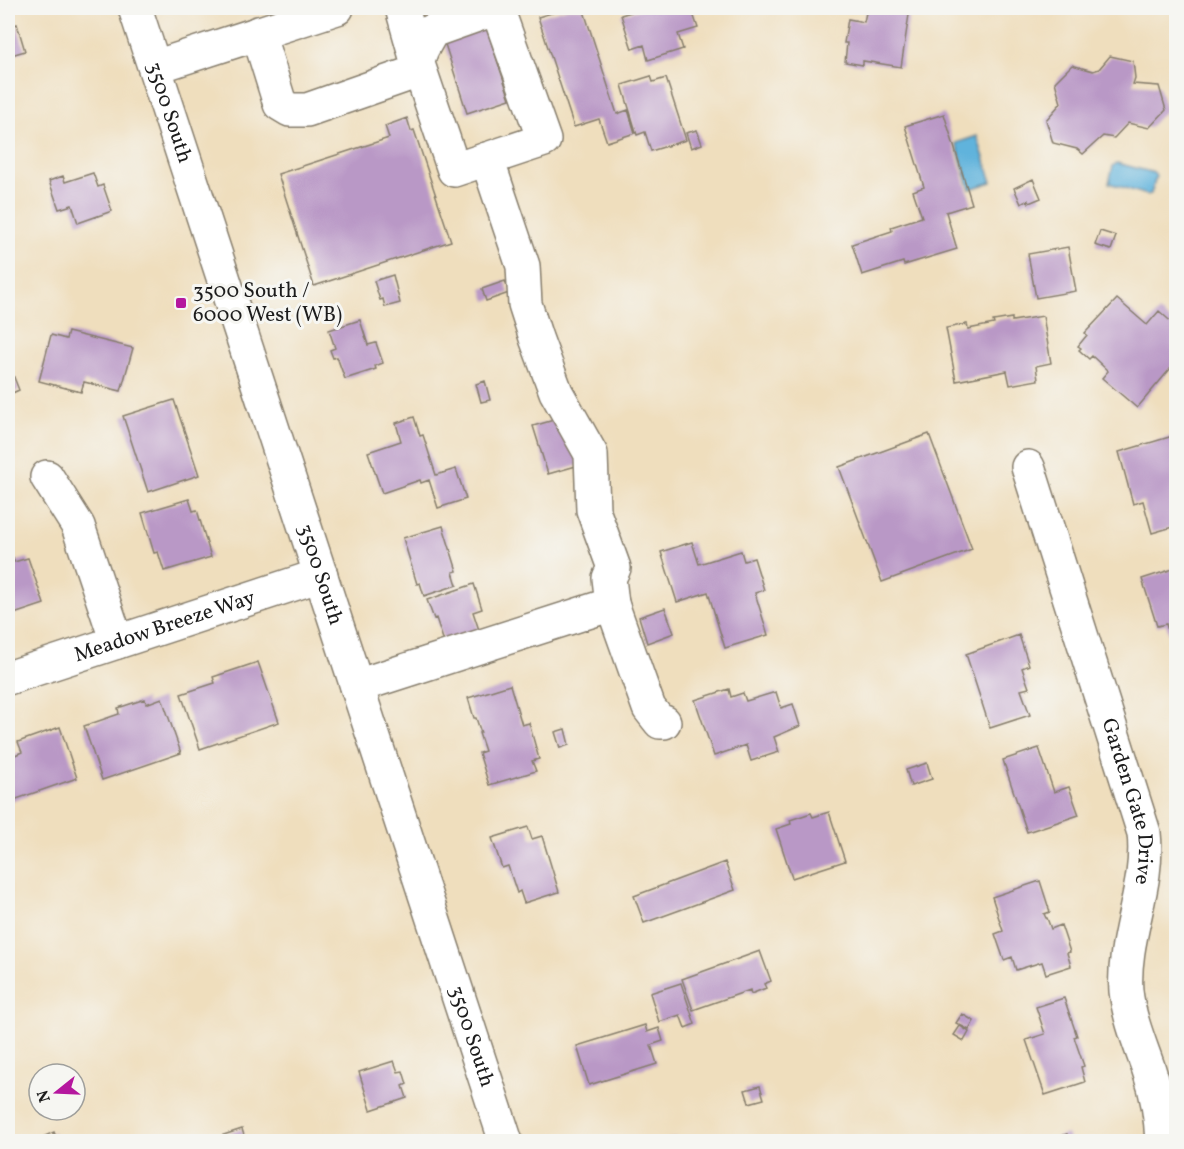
<svg xmlns="http://www.w3.org/2000/svg" width="1184" height="1149" viewBox="0 0 1184 1149" font-family="Vollkorn,serif">
	<rect width="100%" height="100%" fill="#f6f6f2"/>
	<filter id="ink" filterUnits="userSpaceOnUse"><feTurbulence type="fractalNoise" baseFrequency=".0167" numOctaves="2"/><feDisplacementMap in="SourceGraphic" scale="12" xChannelSelector="R" yChannelSelector="G"/><feConvolveMatrix kernelMatrix="1 2 1 2 8 2 1 2 1" color-interpolation-filters="sRGB"/></filter>
	<filter id="wash" filterUnits="userSpaceOnUse"><feTurbulence type="fractalNoise" baseFrequency=".008" numOctaves="4" result="noise"/><feDisplacementMap in="SourceGraphic" scale="24" xChannelSelector="R" yChannelSelector="G"/><feGaussianBlur stdDeviation="1.35" result="paint"/><feColorMatrix in="noise" values="0 0 0 0 0 0 0 0 0 0 0 0 0 0 0 0 0 1.4 0 .05"/><feComposite in="paint" operator="in"/></filter>
	<g filter="url(#wash)">
		<rect width="100%" height="100%" fill="#efdebd"/>
		<path fill="#61b3dc" stroke="#3e687c" stroke-width="1.5" d="M977,136L992,182L970,189L956,143Z
			M1117,163L1154,173L1156,177L1151,194L1147,195L1109,183L1113,166Z"/>
		<g id="blocks">
			<path fill="#b998c6" d="M568,8H583L617,114L628,110L635,133L607,142L599,119L574,127L538,17Z
				M644,8H691L698,28L678,34L683,49L648,60L644,45L632,49L621,15Z
				M867,8H910L901,67L863,61V65L845,62L847,43H844L848,19L864,22Z
				M17,24L25,51L8,56V27Z
				M486,27L510,99L467,113L444,41Z
				M1110,56L1133,61L1135,78L1133,84L1159,86L1166,110L1149,128L1128,123L1114,138L1103,136L1083,154L1077,149L1053,143L1046,120L1061,103L1055,82L1072,65L1093,71L1099,69Z
				M651,76L653,82L666,78L686,140L651,151L645,132L637,135L622,85Z
				M944,114L972,204L946,212L957,249L904,265L903,262L862,275L852,244L892,231L891,227L922,217L913,191L924,187L905,126Z
				M407,118L411,131L414,130L451,241L314,286L278,174L389,138L385,126Z
				M697,130L702,144L691,148L686,133Z
				M93,173L98,187L103,185L112,211L78,223L72,205L59,209L49,181L63,176L65,182Z
				M1033,179L1041,198L1029,203L1028,200L1021,204L1014,188Z
				M1100,231L1116,236L1111,250L1095,245Z
				M1068,247L1076,291L1036,298L1028,254Z
				M393,275L400,303L385,307L383,299L380,300L374,281Z
				M505,281L509,293L486,301L482,289Z
				M1117,299L1147,325L1159,311L1176,326V362L1137,408L1102,378L1108,371L1092,356L1089,359L1079,350L1081,348L1078,346L1087,335L1085,333Z
				M1043,316L1051,363L1036,366L1038,380L1010,385L1007,371L956,381L946,328L967,324L968,329L994,324L993,321L1012,318V321Z
				M360,320L368,345L376,343L383,363L375,366L376,369L345,379L337,357L333,358L330,350L335,348L329,330Z
				M68,332L133,348L121,391L84,382L81,392L39,381L51,335L66,339Z
				M8,362L19,390L8,395Z
				M485,381L490,400L481,402L476,384Z
				M174,400L199,475L148,492L123,416Z
				M568,416L583,464L548,474L533,426Z
				M414,417L420,436L423,435L436,475L456,469L466,499L438,508L429,480L421,483L420,480L382,493L368,452L401,441L396,423Z
				M929,434L972,549L882,582L839,467Z
				M1176,435V526L1152,533L1143,501L1133,504L1119,452Z
				M189,499L193,511L197,510L211,557L164,571L158,552L154,553L142,513Z
				M443,526L457,571L453,572L457,585L424,596L420,583L417,584L403,538Z
				M692,542L699,564L741,551L744,561L754,558L764,590L755,593L768,635L725,648L708,592L677,602L661,552Z
				M13,558L14,562L28,558L44,604L8,616V560Z
				M1176,568V656L1166,624L1157,626L1142,579Z
				M474,584L482,609L473,612L481,636L446,648L436,618L434,619L427,600Z
				M665,608L674,633L647,643L639,617Z
				M1019,635L1029,665L1022,668L1029,688L1021,690L1030,715L990,728L966,654Z
				M258,662L279,722L200,749L181,694L215,683L213,677Z
				M510,685L522,725L529,723L539,759L532,761L536,771L489,785L479,753L485,751L479,733H481L476,718H474L468,698Z
				M729,689L731,697L743,693L746,701L776,692L781,708L793,704L800,726L774,737L779,752L751,761L746,745L714,756L695,700Z
				M162,698L181,753L102,780L84,726L119,714L118,708L145,699L146,704Z
				M60,727L77,778L8,802V758L22,752L18,742Z
				M565,729L569,745L560,748L555,732Z
				M1039,748L1054,792L1069,787L1079,815L1027,832L1003,760Z
				M927,763L932,779L911,786L906,770Z
				M829,812L845,861L792,878L776,829L791,824L790,820L811,813L813,817Z
				M528,827L532,839L542,836L559,892L524,903L520,891L517,893L508,866L502,868L492,838Z
				M725,862L735,890L644,923L634,896Z
				M1040,881L1050,912L1044,914L1046,918H1047L1051,929L1061,925L1070,952L1067,953L1071,966L1046,974L1042,962L1016,970L1012,957L1004,960L995,934L1003,931L992,897Z
				M760,951L771,981L764,984L766,988L751,994L750,990L693,1010L682,979Z
				M681,983L695,1024L685,1028L680,1015L659,1022L650,993Z
				M1064,998L1077,1036L1074,1037L1084,1066L1081,1067L1085,1082L1045,1095L1026,1040L1045,1034L1036,1007Z
				M962,1014L974,1021L969,1030L956,1023Z
				M645,1025L647,1032L659,1028L663,1041L651,1045L657,1064L589,1085L577,1046Z
				M960,1026L969,1032L964,1041L954,1035Z
				M394,1061L398,1072L403,1071L407,1084L403,1086L407,1098L371,1110L359,1072Z
				M760,1086L764,1099L749,1103L745,1090Z
				M242,1129L246,1142H205V1141Z
				M54,1132L58,1142H32Z
				M1067,1134L1070,1142H1045V1141Z
				M675,1137L677,1142H662V1141Z"/>
		</g>
	</g>
	<g filter="url(#ink)">
		<use href="#blocks" fill-opacity="0" stroke="#867d6c" stroke-width="1.5"/>
		<g fill="none" stroke-linecap="round" stroke-linejoin="round">
			<defs>
				<g id="minor">
					<path d="M402,8L417,61L454,170L487,159"/>
					<path d="M258,33L280,104L290,110H307L413,73L422,49L432,31L497,8L544,140L487,159L523,266L525,304L536,338L556,392L591,454L593,510L614,568L609,578L612,604"/>
					<path d="M155,67L337,8"/>
					<path id="s1" d="M1028,467L1144,833C1150,887 1122,937 1126,991C1129,1018 1140,1044 1149,1070C1157,1093 1161,1117 1162,1142"/>
					<path d="M47,477L78,526L117,642"/>
					<path id="s2" d="M8,678L321,575"/>
					<path d="M357,686L612,604L649,708L660,722H664"/>
				</g>
				<g id="major">
					<path id="s3" d="M135,8L506,1142"/>
				</g>
			</defs>
			<use href="#minor" stroke="#867d6c" stroke-width="36"/>
			<use href="#major" stroke="#867d6c" stroke-width="36"/>
			<use href="#minor" stroke="#fff" stroke-width="33"/>
			<use href="#major" stroke="#fff" stroke-width="33"/>
		</g>
	</g>
	<rect fill="#b5179e" stroke="#f6f6f2" stroke-width="2" x="175" y="297" width="12" height="12" rx="3"/>
	<g text-anchor="middle" dominant-baseline="central" stroke-width="6" stroke-linejoin="round" paint-order="stroke">
		<g font-size="21" fill="#1c1c1c" stroke="#f6f6f2">
			<text stroke="none"><textPath href="#s3" startOffset="110">3500 South</textPath></text>
			<text stroke="none"><textPath href="#s3" startOffset="596">3500 South</textPath></text>
			<text stroke="none"><textPath href="#s2" startOffset="165">Meadow Breeze Way</textPath></text>
			<text stroke="none"><textPath href="#s1" startOffset="350">Garden Gate Drive</textPath></text>
			<text stroke="none"><textPath href="#s3" startOffset="1082">3500 South</textPath></text>
		</g>
		<g font-size="21" fill="#1c1c1c" stroke="#f6f6f2" text-anchor="start">
			<text x="193" y="291">3500 South /<tspan x="193" dy="24">6000 West (WB)</tspan></text>
		</g>
	</g>
	<rect width="1184" height="1149" fill="none" stroke="#f6f6f2" stroke-width="30"/>
	<g transform="translate(57 1092) rotate(252)"><circle r="28" fill="#f6f6f2" stroke="#9f9f9c" stroke-width="1.5"/>
	<path d="M0-4.5L10 22L0 15L-10 22Z" fill="#b5179e"/>
	<text y="-9" font-size="16" font-weight="bold" text-anchor="middle" fill="#1c1c1c">N</text>
	</g>
</svg>
